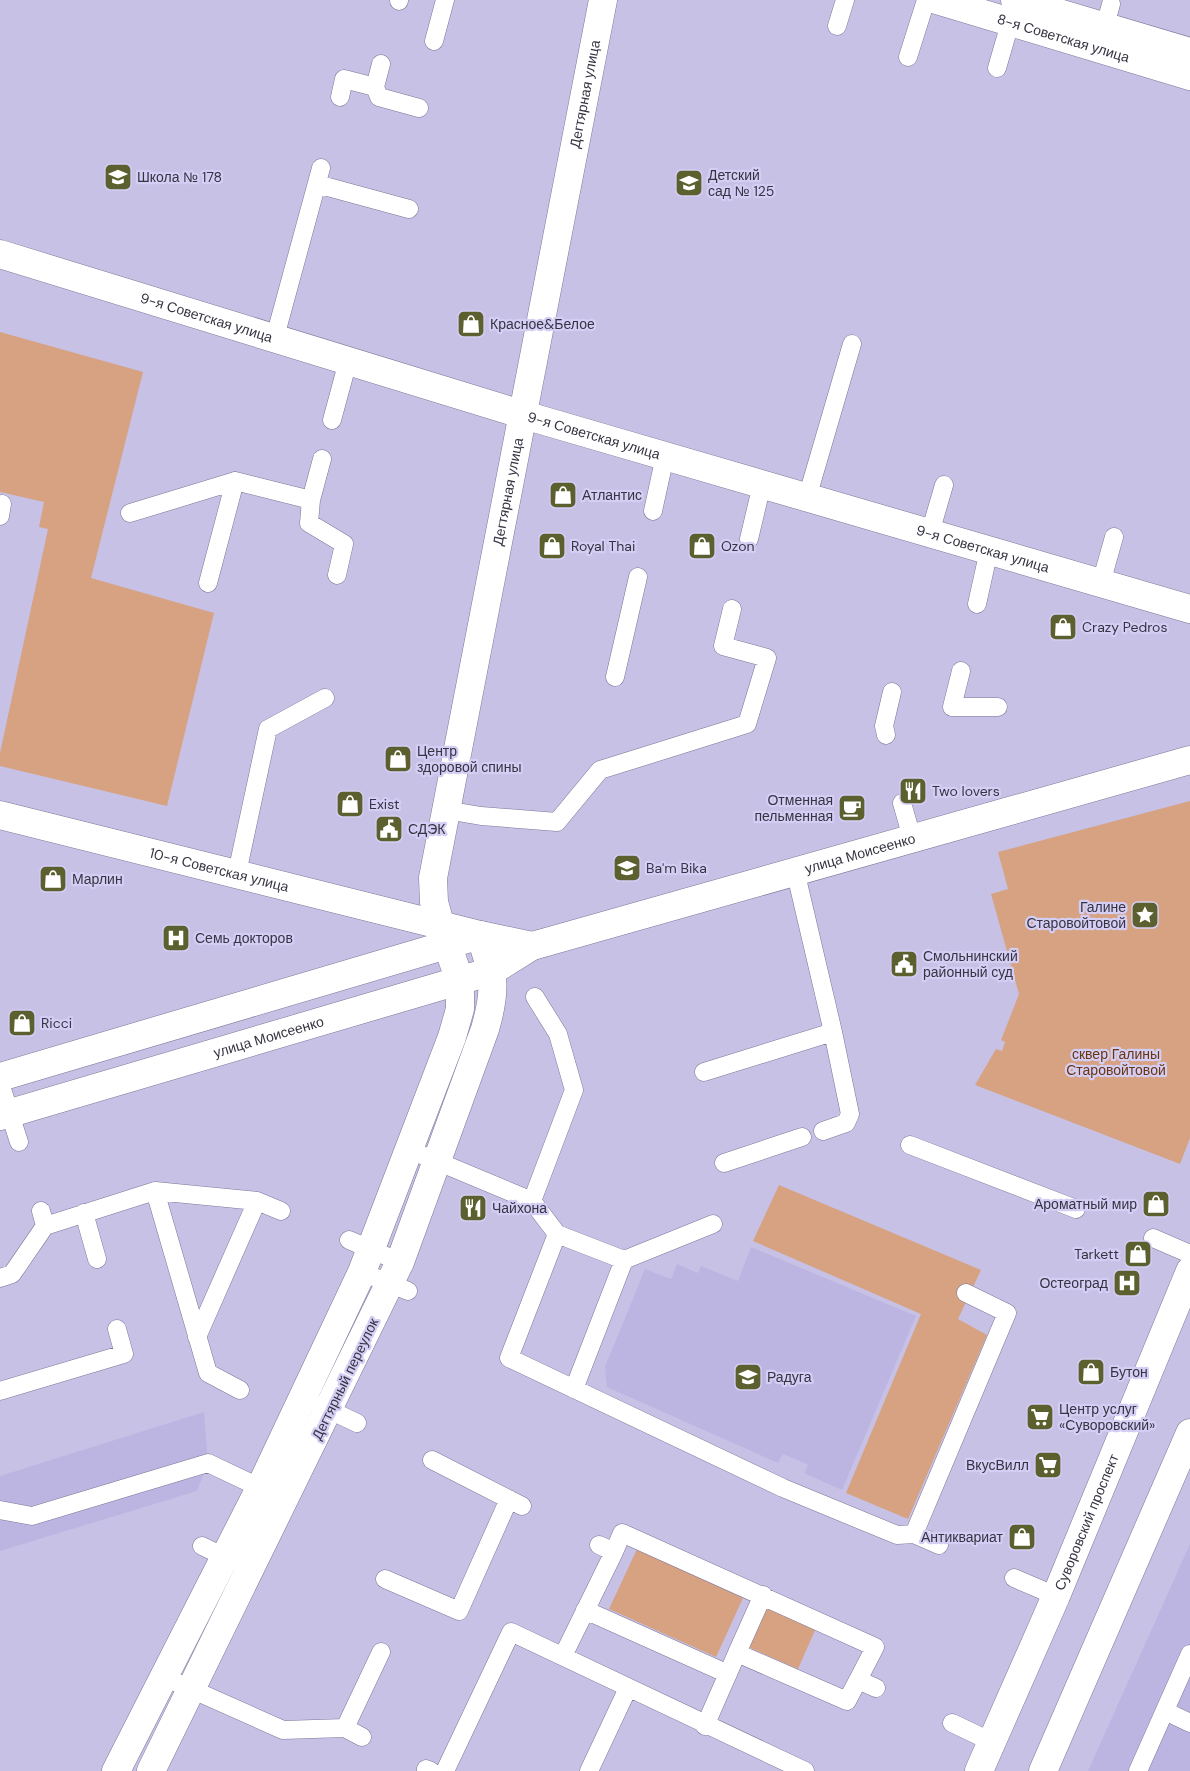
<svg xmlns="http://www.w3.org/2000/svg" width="1190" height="1771" viewBox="0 0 1190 1771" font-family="'DM Sans',sans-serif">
	<rect width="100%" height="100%" fill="#c8c1e6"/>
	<path fill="#bdb5e1" d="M751,1247L916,1316L842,1490L804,1473L808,1465L795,1459L783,1454L778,1463L607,1387L605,1367L645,1269L671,1279L677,1264L698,1273L701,1266L738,1281Z
		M204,1412L208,1463L197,1491L0,1551V1476Z
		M1190,1544V1771H1088Z"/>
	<path fill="#d6a281" d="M0,332L143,372L91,578L214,613L167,806L0,766V753L48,529L39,527L44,502L0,492Z
		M1190,801V1138L1180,1164L975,1085L996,1049L1002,1051L1005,1042L1001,1040L1019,994L991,894L1008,889L998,852Z
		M779,1185L981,1270L958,1319L987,1335L908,1519L846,1493L921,1314L753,1241Z
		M637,1549L743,1598L716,1657L609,1609Z
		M766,1606L816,1628L798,1669L748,1647Z"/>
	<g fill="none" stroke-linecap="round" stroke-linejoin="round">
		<defs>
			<path id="lane" d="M399,1V0
				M837,26L845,0
				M1102,37L1111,4
				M434,41L445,0
				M908,57L926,0
				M997,68L1013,13
				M375,87L379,97L419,108
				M340,97L344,79L375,87L381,64
				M317,184L409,209
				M275,337L321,168
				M332,420L348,361
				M322,459L311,500L309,523L344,544L337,575
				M807,498L852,344
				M653,511L665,456
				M130,513L235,481L311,500
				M0,516L2,504
				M930,533L944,485
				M749,539L762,484
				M208,583L235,481
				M1101,583L1114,537
				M977,604L989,550
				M961,671L952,707H998
				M615,677L638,577
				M886,735L884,726L892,692
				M902,803L912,838
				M446,810L481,816L557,822L600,770L747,724L767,658L723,646L732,609
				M237,873L268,729L325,698
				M704,1072L833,1032L795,870
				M0,1083L19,1142
				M823,1131L846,1123L850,1114L833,1032
				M910,1145L1076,1209
				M410,1150L532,1201L557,1234
				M724,1163L802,1137
				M155,1191L208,1373L240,1390
				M532,1201L574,1090L558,1034L535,997
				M41,1211L45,1226L155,1191L257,1201L281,1211
				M84,1213L97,1259
				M1153,1238L1190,1254
				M349,1240L400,1262
				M624,1260L713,1224
				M362,1272L408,1291
				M0,1278L12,1274L45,1226
				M197,1337L257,1201
				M574,1389L624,1260L557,1234L509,1358L783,1488L897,1535L914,1534L1007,1313L966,1293
				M0,1391L124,1354L117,1329
				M319,1405L357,1423
				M432,1460L522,1506
				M0,1510L32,1516L208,1463L269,1492
				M914,1534L939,1545
				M599,1545L614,1552L622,1533L875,1647L858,1680L876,1688
				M202,1546L233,1561
				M1014,1578L1056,1596
				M385,1579L459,1611L509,1499
				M585,1610L728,1674
				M737,1653L763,1595
				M563,1656L614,1552
				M164,1677L283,1730L345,1728L362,1737
				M1165,1711L1190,1723
				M952,1723L992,1742
				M705,1726L737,1653L847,1701L858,1680
				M345,1728L381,1652
				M426,1769L431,1771
				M445,1771L511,1632L805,1771
				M589,1771L628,1688
				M1138,1771L1190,1654"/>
			<g id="street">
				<path id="s1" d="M0,254L524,415L1190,609"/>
				<path id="s2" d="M0,815L480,935C494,975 497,988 485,1029L400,1262L151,1771"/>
				<path id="s3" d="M116,1771L260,1488L362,1272L452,1037L460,1009V981L440,924L434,902L433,878L603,0"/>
			</g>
			<g id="secondary">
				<path id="s4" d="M937,0L1190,76"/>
				<path d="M1015,0L1190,52"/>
				<path d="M0,1077L480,935L532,946"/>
				<path id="s5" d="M0,1116L492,971L532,946L543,943L1190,760"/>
				<path id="s6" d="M979,1771L1056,1596L1190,1271"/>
				<path d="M1043,1771L1190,1433"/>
			</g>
		</defs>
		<use href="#lane" stroke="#7c7698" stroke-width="19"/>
		<use href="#street" stroke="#7c7698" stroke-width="29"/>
		<use href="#secondary" stroke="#7c7698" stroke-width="29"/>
		<use href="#lane" stroke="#fff" stroke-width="18"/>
		<use href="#street" stroke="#fff" stroke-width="28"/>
		<use href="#secondary" stroke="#fff" stroke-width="28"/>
	</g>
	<defs>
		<symbol id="school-square" viewBox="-11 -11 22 22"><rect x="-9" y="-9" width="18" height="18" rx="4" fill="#5b602e" stroke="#d5cef4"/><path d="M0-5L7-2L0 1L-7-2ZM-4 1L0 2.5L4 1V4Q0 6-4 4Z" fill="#fff"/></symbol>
		<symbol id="shop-square" viewBox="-11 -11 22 22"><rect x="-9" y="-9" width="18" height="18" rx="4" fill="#5b602e" stroke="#d5cef4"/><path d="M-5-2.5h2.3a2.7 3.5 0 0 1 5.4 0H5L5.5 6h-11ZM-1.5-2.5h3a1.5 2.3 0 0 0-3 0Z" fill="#fff"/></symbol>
		<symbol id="restaurant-square" viewBox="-11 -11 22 22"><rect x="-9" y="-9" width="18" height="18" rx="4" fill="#5b602e" stroke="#d5cef4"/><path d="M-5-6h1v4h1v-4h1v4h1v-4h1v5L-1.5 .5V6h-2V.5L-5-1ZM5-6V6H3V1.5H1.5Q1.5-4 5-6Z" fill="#fff"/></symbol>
		<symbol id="cafe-square" viewBox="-11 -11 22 22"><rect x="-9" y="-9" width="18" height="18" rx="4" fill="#5b602e" stroke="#d5cef4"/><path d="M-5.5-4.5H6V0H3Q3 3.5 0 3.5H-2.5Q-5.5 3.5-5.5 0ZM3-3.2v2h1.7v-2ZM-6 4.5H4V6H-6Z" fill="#fff"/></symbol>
		<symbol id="civic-square" viewBox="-11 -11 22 22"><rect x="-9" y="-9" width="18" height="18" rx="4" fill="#5b602e" stroke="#d5cef4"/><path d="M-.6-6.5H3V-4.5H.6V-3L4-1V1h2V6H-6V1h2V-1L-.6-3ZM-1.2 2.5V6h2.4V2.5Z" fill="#fff"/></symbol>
		<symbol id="sight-square" viewBox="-11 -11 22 22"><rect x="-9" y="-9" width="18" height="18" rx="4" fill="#5b602e" stroke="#d5cef4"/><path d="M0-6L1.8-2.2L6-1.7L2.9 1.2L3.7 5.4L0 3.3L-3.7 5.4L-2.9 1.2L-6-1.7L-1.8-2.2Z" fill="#fff"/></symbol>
		<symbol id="hospital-square" viewBox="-11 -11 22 22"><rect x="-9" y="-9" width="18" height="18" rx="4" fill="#5b602e" stroke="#d5cef4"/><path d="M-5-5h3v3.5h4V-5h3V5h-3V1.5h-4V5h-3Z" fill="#fff"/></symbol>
		<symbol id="supermarket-square" viewBox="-11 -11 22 22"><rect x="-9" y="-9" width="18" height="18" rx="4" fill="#5b602e" stroke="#d5cef4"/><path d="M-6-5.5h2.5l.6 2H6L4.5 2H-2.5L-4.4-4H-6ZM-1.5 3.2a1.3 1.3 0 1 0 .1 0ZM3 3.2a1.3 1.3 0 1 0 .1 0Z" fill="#fff"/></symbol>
	</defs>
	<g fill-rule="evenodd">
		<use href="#school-square" x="102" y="161" width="32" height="32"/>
		<use href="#school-square" x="673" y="167" width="32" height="32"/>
		<use href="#shop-square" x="455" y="308" width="32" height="32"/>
		<use href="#shop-square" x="547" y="479" width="32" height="32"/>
		<use href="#shop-square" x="536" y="530" width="32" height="32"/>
		<use href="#shop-square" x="686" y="530" width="32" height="32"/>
		<use href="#shop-square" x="1047" y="611" width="32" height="32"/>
		<use href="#shop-square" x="382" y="743" width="32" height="32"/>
		<use href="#restaurant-square" x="897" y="775" width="32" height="32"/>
		<use href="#shop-square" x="334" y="788" width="32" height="32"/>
		<use href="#cafe-square" x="836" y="792" width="32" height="32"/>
		<use href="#civic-square" x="373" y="813" width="32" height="32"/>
		<use href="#school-square" x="611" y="852" width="32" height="32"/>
		<use href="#shop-square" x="37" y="863" width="32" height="32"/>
		<use href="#sight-square" x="1129" y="899" width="32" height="32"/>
		<use href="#hospital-square" x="160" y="922" width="32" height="32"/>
		<use href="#civic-square" x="888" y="948" width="32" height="32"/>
		<use href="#shop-square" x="6" y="1007" width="32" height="32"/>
		<use href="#shop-square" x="1140" y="1188" width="32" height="32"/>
		<use href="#restaurant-square" x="457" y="1192" width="32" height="32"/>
		<use href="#shop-square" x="1122" y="1238" width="32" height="32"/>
		<use href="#hospital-square" x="1111" y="1267" width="32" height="32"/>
		<use href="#shop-square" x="1075" y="1356" width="32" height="32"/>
		<use href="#school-square" x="732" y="1361" width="32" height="32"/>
		<use href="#supermarket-square" x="1024" y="1401" width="32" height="32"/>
		<use href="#supermarket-square" x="1032" y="1449" width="32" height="32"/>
		<use href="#shop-square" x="1006" y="1521" width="32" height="32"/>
	</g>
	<g text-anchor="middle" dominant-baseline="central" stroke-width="4.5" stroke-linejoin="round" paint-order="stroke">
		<g font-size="14" fill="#363442" stroke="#d5cef4">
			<text stroke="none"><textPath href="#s4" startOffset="132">8-я Советская улица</textPath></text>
			<text stroke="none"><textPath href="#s3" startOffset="1771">Дегтярная улица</textPath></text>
			<text stroke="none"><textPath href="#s1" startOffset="216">9-я Советская улица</textPath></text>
			<text stroke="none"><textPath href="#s1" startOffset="621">9-я Советская улица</textPath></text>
			<text stroke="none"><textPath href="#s3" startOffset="1366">Дегтярная улица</textPath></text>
			<text stroke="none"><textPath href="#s1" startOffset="1026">9-я Советская улица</textPath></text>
			<text stroke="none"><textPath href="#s5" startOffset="901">улица Моисеенко</textPath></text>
			<text stroke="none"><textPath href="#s2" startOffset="226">10-я Советская улица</textPath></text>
			<text stroke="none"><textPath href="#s5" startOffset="280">улица Моисеенко</textPath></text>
			<text transform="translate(345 1379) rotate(-64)">Дегтярный переулок</text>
			<text stroke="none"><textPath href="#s6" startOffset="271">Суворовский проспект</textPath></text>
		</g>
		<g font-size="14" fill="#363442" stroke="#d5cef4" text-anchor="start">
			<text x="708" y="175">Детский<tspan x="708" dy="16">сад № 125</tspan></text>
			<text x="137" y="177">Школа № 178</text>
			<text x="490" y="324">Красное&amp;Белое</text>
			<text x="582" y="495">Атлантис</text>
			<text x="571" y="546">Royal Thai</text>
			<text x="721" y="546">Ozon</text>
			<text x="1082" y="627">Crazy Pedros</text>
			<text x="417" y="751">Центр<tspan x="417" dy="16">здоровой спины</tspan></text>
			<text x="932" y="791">Two lovers</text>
			<text x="833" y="800" text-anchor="end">Отменная<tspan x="833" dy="16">пельменная</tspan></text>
			<text x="369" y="804">Exist</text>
			<text x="408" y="829">СДЭК</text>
			<text x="646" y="868">Ba'm Bika</text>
			<text x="72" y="879">Марлин</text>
			<text x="1126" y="907" text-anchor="end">Галине<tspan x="1126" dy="16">Старовойтовой</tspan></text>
			<text x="195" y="938">Семь докторов</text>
			<text x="923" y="956">Смольнинский<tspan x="923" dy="16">районный суд</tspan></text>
			<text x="41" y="1023">Ricci</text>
			<text x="1137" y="1204" text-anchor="end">Ароматный мир</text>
			<text x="492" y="1208">Чайхона</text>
			<text x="1119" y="1254" text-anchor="end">Tarkett</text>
			<text x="1108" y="1283" text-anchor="end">Остеоград</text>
			<text x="1110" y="1372">Бутон</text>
			<text x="767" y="1377">Радуга</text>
			<text x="1059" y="1409">Центр услуг<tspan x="1059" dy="16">«Суворовский»</tspan></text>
			<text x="1029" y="1465" text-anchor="end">ВкусВилл</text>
			<text x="1003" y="1537" text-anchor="end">Антиквариат</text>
		</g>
		<g font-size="14" fill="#68350f" stroke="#d5cef4">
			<text x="1116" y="1054">сквер Галины<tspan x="1116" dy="16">Старовойтовой</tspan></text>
		</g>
	</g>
</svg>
